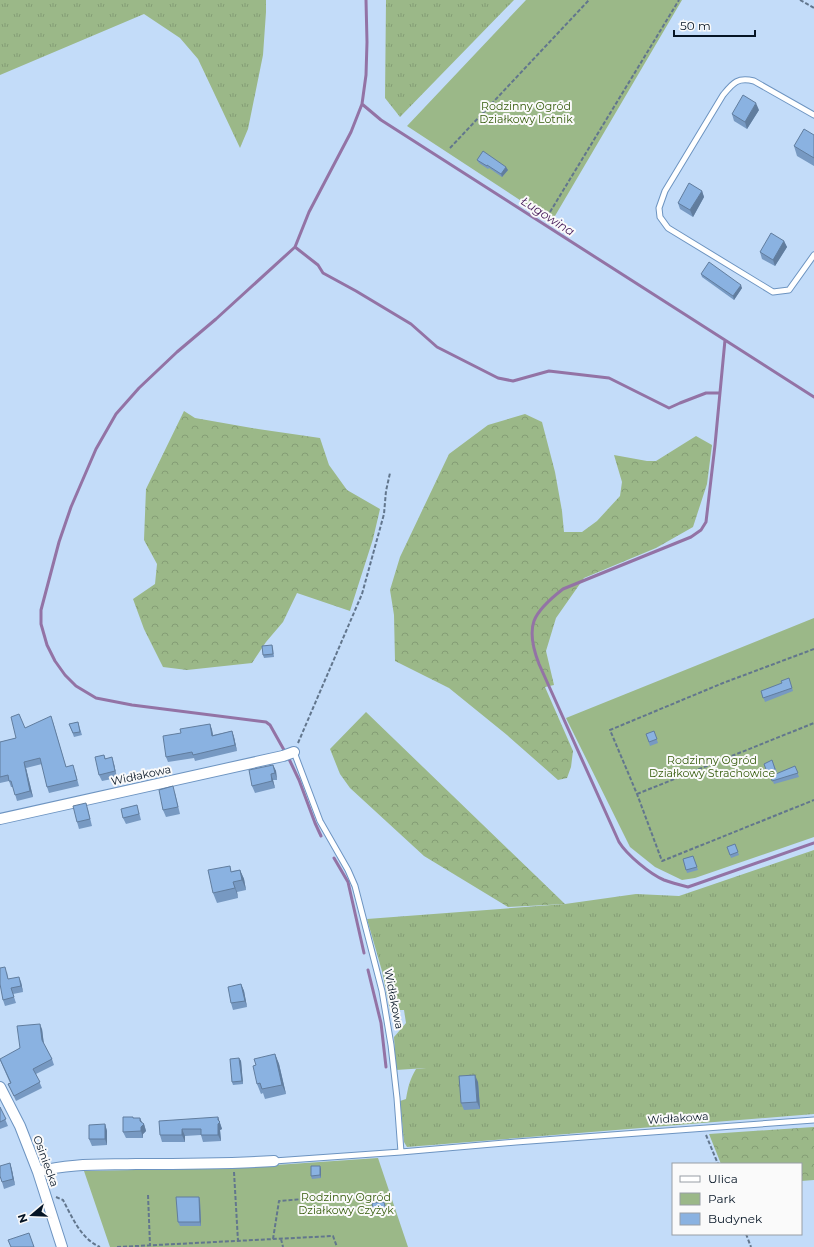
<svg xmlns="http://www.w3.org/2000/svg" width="814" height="1247" viewBox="0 0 814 1247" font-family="Montserrat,sans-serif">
	<defs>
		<pattern id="grass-tufts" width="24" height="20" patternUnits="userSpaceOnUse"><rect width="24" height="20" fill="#9bb888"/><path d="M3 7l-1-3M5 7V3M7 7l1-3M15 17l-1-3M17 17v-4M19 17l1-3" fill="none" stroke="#849d75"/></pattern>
		<pattern id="forest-crowns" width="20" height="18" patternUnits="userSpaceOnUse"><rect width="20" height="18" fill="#9bb888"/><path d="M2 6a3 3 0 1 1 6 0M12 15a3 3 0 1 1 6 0" fill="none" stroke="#849d75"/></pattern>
	</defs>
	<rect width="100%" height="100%" fill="#c3dcf9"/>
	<path fill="url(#grass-tufts)" d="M0,0H266V12L263,55L248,129L240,148L198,59L180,38L144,14L0,75Z
		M386,0H514L400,117L385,98Z
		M814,850V1114L407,1147L404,1142L400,1101L406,1099C408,1087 410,1079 416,1069L426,1068L396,1070L394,1037L406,1023L404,1010H390L382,971L367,919L565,904L636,894L679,896Z"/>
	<path fill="url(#forest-crowns)" d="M184,411L195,418L258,429L320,438L329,465L347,490L380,509L373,539L350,611L297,593L283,622L266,642L252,663L187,670L163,667L144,629L133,599L155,584L157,564L144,540L146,489Z
		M525,414L542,422L555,472L562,511L564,532H582L597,521L620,496L622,482L614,455L647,461H656L696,436L712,445L707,484L693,527L656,548L584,578L556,618L546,651L554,685L545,687L573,751L571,767L567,778L558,780L507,735L449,688L395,661L394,615L390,590L400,557L449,454L488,425Z
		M366,712L565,904L508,907L424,856L350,788L340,774L330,749Z
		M814,1127V1180L801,1181V1164H721L709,1134Z"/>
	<path fill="#9bb888" d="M526,0H682L552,221L407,126Z
		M814,618V837L695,878L682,880L655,867L630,847L566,718Z
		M378,1158L408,1247H110L84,1171L234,1168Z"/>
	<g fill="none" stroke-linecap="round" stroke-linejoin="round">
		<path stroke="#9373a5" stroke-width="3" d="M366,0L367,42L366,75L362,104L381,120L814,397
			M295,247L318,265L323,273L356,291L411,324L437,347L498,378L513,381L549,371L609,378L669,408L680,403L706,393H720
			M725,340L715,445L706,522L701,530L691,537L563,589C554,596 538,610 534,621C529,635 534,651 539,664L619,842C627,855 650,874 664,880C672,883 680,885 688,887L814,843
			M284,750L270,725L266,722L132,705L96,698L76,686L65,675L55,661L47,645L41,624V610L59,542L71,507L96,449L116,414L139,388L177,352L216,319L295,247L309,212L351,132L362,104
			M289,759L299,780L315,823L321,836
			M334,858L348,882L364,953
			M368,970L381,1023L386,1067"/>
		<defs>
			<path id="lane" d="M814,115L754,81C737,77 733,83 723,95L665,191L659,208L660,217L668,228L773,292L789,290L814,255
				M294,752L320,821L348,870L355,886L382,991L391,1045L397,1098L401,1152
				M274,1161L401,1152L516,1142L814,1120"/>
			<path id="street" d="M0,819L283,756L294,752
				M0,1087L20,1126L38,1172L62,1247
				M38,1172C69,1163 103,1165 136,1164C182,1164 228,1164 274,1161"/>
		</defs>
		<use href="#lane" stroke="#6d94c1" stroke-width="7"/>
		<use href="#street" stroke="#6d94c1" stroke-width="12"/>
		<path stroke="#62768d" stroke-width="2" stroke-dasharray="4 2" stroke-linecap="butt" d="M800,0L814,8
			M450,148L589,0
			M550,212L679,0
			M814,649L723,683L610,730L637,794L662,861L814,800
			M298,743L362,594L384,514L386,491L390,473
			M637,794L814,723
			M706,1135L718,1164
			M234,1172L238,1241
			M148,1195L150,1245
			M56,1197L63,1200C72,1217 81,1239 100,1247
			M746,1234L751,1247
			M273,1239L279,1201L363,1194
			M281,1239L283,1247
			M117,1247L333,1236L337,1247"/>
		<use href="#lane" stroke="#fff" stroke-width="5"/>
		<use href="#street" stroke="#fff" stroke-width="10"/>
	</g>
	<path fill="#7799c2" d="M759,110L747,129L734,121L732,114Z
		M814,135V166L797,156L794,146Z
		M477,160L508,170L502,177L489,168L488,169L479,163Z
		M702,191L704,197L693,217L680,209L678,203Z
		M784,241L787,247L775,266L762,259L760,252Z
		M701,274L742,288L734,300L702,277Z
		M272,645L273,648L274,657L264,658L263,655Z
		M789,678L793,691L765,702L761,691L782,683Z
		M53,722L66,767L75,771L79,786L49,793L47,787L42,764L26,768L33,797L17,801L13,787H11L9,781L0,783V742L16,738L25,728Z
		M78,722L82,735L74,737L69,724Z
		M210,724L212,730L213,735L232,731L234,737L237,751L195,761L194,758L168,762L166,757L181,733Z
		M654,731L658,743L650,746L646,734Z
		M104,755L105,758L114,764L117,778L102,781L99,775Z
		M772,760L777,772L768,775L764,764Z
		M273,765L276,771L277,780H273L275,788L255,793L252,786Z
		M795,766L799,777L774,784L771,776Z
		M175,793L180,814L166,817L163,810Z
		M88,810L92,826L79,829L77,822Z
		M139,812L141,820L126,824L123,818Z
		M735,844L739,855L731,858L727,847Z
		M693,856L698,870L687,873L683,859Z
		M240,870L244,879L246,890L237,892L238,898L217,903L213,893L232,871Z
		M7,972L8,979L21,982L23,992L13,994L16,1003L5,1006L3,1000Z
		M241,984L244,991L247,1007L233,1010L231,1003Z
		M42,1029L44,1044L52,1059L54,1065L36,1074L42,1088L16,1101L8,1084L10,1083L0,1060L20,1048Z
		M275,1054L279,1064L286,1094L265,1099L263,1093L261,1094L257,1084L256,1065Z
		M239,1058L241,1061L243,1084L233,1085L232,1082Z
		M478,1082L480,1109L464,1110L461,1103Z
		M0,1107L8,1126L0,1129Z
		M218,1117L222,1129L220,1130L221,1141L203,1142L201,1135L185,1136V1142H162L160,1135Z
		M134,1118H140L142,1123L144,1124L146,1131L143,1134V1138H126L123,1132Z
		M105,1124L107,1131V1145L92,1146L89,1139Z
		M10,1163L12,1170L15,1185L4,1189L2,1182Z
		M320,1166L321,1169V1178L312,1179L311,1176Z
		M199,1197L200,1201L201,1226H180L178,1222Z
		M384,1202L385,1205L387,1214L375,1216L374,1213Z"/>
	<path fill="#617d9e" d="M756,103L759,110L747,129L745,122Z
		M506,167L508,170L502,177L501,174Z
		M702,191L704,197L693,217L690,210Z
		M784,241L787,247L775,266L773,260Z
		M741,285L742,288L734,300L733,296Z
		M210,724L212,730L214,741L212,736Z
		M232,731L234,737L237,751L235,745Z
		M112,757L114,764L117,778L115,771Z
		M24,762L26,768L33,797L30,791Z
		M273,765L276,771L277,780L275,773Z
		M271,774L273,780L275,788L272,781Z
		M240,870L244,879L246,890L242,880Z
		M233,882L237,892L238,898L235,888Z
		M19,977L21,982L23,992L21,986Z
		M241,984L244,991L247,1007L245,1001Z
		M40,1024L42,1029L44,1046L42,1040Z
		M275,1054L279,1064L286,1094L282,1085Z
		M239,1058L241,1061L243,1084L242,1081Z
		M475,1075L478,1082L480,1109L477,1102Z
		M218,1117L222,1129L220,1130L221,1141L218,1135Z
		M140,1118L143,1125L144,1124L146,1131L143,1134V1138L141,1131Z
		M105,1124L107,1131V1145L105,1139Z
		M182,1129L185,1136V1142L182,1135Z
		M10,1163L12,1170L15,1185L13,1179Z
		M320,1166L321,1169V1178L320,1175Z
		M199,1197L200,1201L201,1226L200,1222Z"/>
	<path fill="#8ab2e1" stroke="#617d9e" d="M743,95L756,103L745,122L732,114Z
		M804,129L814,135V158L794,146Z
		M483,151L506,167L501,174L487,165V166L477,160Z
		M689,183L702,191L690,210L678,203Z
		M771,233L784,241L773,260L760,252Z
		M709,262L741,285L733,296L701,274Z
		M272,645L273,654L263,655L262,646Z
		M789,678L792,688L763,698L761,691L782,683L781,681Z
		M19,714L25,728L51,716L66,767L73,765L77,780L47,787L40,758L24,762L30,791L15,795L11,781H9L8,775L0,777V742L16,738L11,717Z
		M78,722L80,732L73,733L69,724Z
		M210,724L212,736L232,731L235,745L193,755L192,752L166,757L163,736L181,733L180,729Z
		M654,731L657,739L649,742L646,734Z
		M104,755L105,759L112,757L115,771L99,775L95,757Z
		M772,760L775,769L767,772L764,764Z
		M273,765L275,773L271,774L272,781L252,786L249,770Z
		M795,766L798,773L772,781L771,776Z
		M173,786L178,807L163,810L159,790Z
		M86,803L90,819L77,822L73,806Z
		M137,805L139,814L123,818L121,809Z
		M735,844L738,852L730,855L727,847Z
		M693,856L697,867L686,870L683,859Z
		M230,866L231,872L240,870L242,880L233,882L235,888L213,893L208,870Z
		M5,967L8,979L19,977L21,986L11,988L14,997L3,1000L0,984V968Z
		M241,984L245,1001L231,1003L228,987Z
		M40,1024L42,1040L52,1059L33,1069L40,1082L14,1096L8,1084L11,1083L0,1059L20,1048L17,1026Z
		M275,1054L282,1085L262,1089L260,1083L257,1084L253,1066L256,1065L254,1059Z
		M239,1058L242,1081L232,1082L230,1059Z
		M475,1075L477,1102L461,1103L459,1076Z
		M0,1107L6,1119L0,1122Z
		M123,1117H133V1118H140V1121L144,1124L141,1127V1131L123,1132Z
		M218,1117V1120L220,1122L218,1124V1135H201V1129H182V1135H160L159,1121Z
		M105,1124V1139H89V1125Z
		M10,1163L13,1179L2,1182L0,1176V1166Z
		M311,1166H320V1175L311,1176Z
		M176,1197H199L200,1222H178Z
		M384,1202L386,1211L374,1213L372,1203Z
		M29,1233L34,1247H11L8,1240Z"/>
	<g text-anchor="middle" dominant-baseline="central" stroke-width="4" stroke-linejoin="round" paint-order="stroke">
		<g font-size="11" fill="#355b0b" stroke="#fafafa">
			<text x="526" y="106">Rodzinny Ogród<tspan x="526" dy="13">Działkowy Lotnik</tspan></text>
			<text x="712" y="760">Rodzinny Ogród<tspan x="712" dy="13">Działkowy Strachowice</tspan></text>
			<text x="346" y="1197">Rodzinny Ogród<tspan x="346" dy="13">Działkowy Czyżyk</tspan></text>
		</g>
		<g font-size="11" fill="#061525" stroke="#fafafa">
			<text transform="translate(141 775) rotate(-12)">Widłakowa</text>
			<text transform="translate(394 999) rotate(79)">Widłakowa</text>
			<text transform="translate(678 1118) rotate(-4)">Widłakowa</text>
			<text transform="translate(46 1161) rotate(70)">Osiniecka</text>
		</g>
		<g font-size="12" font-style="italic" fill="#451a59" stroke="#fafafa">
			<text transform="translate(548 216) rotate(33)">Ługowina</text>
		</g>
	</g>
	<rect x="672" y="1163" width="130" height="72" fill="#fafafa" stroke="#989ea5"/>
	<rect x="680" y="1176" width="20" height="6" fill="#ffffff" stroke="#989ea5"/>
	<text x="708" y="1183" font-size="12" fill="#061525">Ulica</text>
	<rect x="680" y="1193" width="20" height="12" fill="#9bb888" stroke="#989ea5"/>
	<text x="708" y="1203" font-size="12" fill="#061525">Park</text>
	<rect x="680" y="1213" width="20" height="12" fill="#8ab2e1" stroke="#989ea5"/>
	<text x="708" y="1223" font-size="12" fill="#061525">Budynek</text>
	<g transform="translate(32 1215) rotate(251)" stroke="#fafafa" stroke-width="3" paint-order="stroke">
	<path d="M0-3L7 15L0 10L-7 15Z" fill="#061525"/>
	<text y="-6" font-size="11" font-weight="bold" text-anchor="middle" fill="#061525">N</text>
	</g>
	<path d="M674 30v6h81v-6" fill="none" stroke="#061525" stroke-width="2"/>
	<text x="680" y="30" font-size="12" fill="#061525" stroke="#fafafa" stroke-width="3" paint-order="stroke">50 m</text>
</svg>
